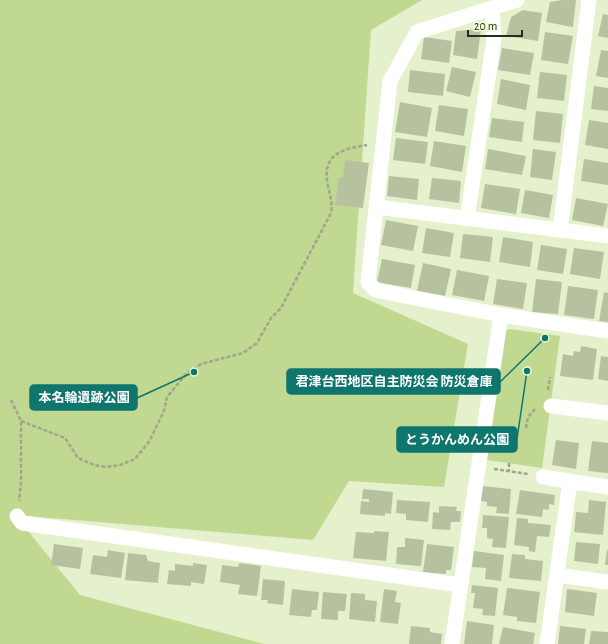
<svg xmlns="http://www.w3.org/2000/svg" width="608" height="644" viewBox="0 0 608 644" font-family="'Alegreya Sans','Noto Sans JP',sans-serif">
	<rect width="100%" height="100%" fill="#e5f1cd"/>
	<path fill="#c1d890" d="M0,0H422L371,30L353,293L468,344L444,487L349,481L313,540L15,515L80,595L264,644H0Z
		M509,329L560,336L542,468L487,460L503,332Z"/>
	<path fill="#b6c29f" d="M562,0H576L573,27L546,22L550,2Z
		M523,10L542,13L538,41L506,36L511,17Z
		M603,14L608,15V38L598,36Z
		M481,29L477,59L453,55L456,31Z
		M545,32L573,36L568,64L541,60Z
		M424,37L452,41L449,63L421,59Z
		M502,48L534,53L530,75L498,70Z
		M601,50L608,51V78L596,76Z
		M452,67L476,72L470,97L446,91Z
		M410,70L445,74L443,96L408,92Z
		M540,72L567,75L564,101L537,98Z
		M501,79L530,85L526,110L497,104Z
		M594,86L608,88V111L591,109Z
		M400,102L432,108L427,137L395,132Z
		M439,105L468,109L464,136L435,131Z
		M536,111L563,114L560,143L533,140Z
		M492,118L524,122L522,142L489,137Z
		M589,120L608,123V149L585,145Z
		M396,138L428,142L425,164L393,160Z
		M434,141L466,146L462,172L430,166Z
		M488,149L526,156L522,175L485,169Z
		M533,149L556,152L552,180L530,177Z
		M584,159L608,163V185L581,181Z
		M345,160L369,163L363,208L335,205L339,177L343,178Z
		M389,176L419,179L417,200L387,196Z
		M432,178L461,181L459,203L429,199Z
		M485,184L520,189L516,214L481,208Z
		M525,190L553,195L549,218L521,213Z
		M576,198L608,204L603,226L572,220Z
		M386,220L418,226L413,251L381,245Z
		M426,228L454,233L450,257L422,253Z
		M463,234L493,237L490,262L460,258Z
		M503,237L533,242L530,267L499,262Z
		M541,245L567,249L563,274L537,270Z
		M574,248L604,252L600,279L570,274Z
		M382,259L415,265L411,288L377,282Z
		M423,263L451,269L445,296L417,291Z
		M457,270L489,276L484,301L452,295Z
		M497,279L527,283L523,309L493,304Z
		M536,279L562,282L558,314L532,312Z
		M568,286L598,290L594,319L564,315Z
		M604,292L608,293V322L599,321Z
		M541,334L550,335L549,341L540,340Z
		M581,346L597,349L593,380L560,376L563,354L573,356L574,351L580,352Z
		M601,356L608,357V381L598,379Z
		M556,440L579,443L576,469L552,465Z
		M592,441L608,443V473L588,471Z
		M482,486L511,489L509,514L496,513L497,507L487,506V502L481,501Z
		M363,489L393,492L391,514L385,513V516L360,514L361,501L369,502V499H362Z
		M520,490L555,495L554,505L549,504V510L543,509L542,517L516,514Z
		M397,500L430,502L428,522L406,520V514L396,513Z
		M589,500L606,502L603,535L574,532L576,512L588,513Z
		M439,506L457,507L456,511H461L460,522H451L450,530L432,529L433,512L439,513Z
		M483,515L509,517L506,548L492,547L493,539L487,538V528H482Z
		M517,518L528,519V523L551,525L549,537L537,536L535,552L529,551V547L514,545Z
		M374,531L389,532L386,561L353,558L356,532L374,533Z
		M405,538L424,540L421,566L396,564L397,547H405Z
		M576,542L600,544L598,564L574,561Z
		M54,544L83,548L80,569L51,565Z
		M427,544L454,547L451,570H446V574L423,572Z
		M108,550L125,553L121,578L90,574L93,555L107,557Z
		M607,550H608V565H605Z
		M474,551L504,555L501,581L485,579L486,568L472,567Z
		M128,553L146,555L148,561L160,563L158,583L125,580Z
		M512,554L525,555V559L543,561L541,581L509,578Z
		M193,563L207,565L204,584L191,582V586L167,584L169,570L175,571V564L193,566Z
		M239,563L261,566L257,596L238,594L240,585L220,582L222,565L238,567Z
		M263,579L285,581L283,605L267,603L268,600H261Z
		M472,585L498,588L495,616L482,615L483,609L473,608L475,593H471Z
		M507,588L540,592L536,623L517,621V617L503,615Z
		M292,589L319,592L317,610H312L311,617L289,615Z
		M384,589L397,591L395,602L401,603L398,624L380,622Z
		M567,589L597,593L594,616L565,612Z
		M323,592L347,594L345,611H338V620L321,619Z
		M351,593L365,594V600L377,601L375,622L349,619Z
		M467,621L494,625L492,644H464Z
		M411,626L430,628V632L442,634L441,644H409Z
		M560,626L586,629L584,644H558Z
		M503,627L535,633L533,644H499Z
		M591,631L608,632V644H589Z"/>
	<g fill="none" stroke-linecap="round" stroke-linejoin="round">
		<path stroke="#9ea78c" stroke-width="2.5" stroke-dasharray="4 2" stroke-linecap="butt" d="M548,390L550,377
			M11,400L21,421V483L19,501
			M21,421L65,438L78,458L94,465L105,467L120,465L135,459L149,442L164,411L167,397L186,374L201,364L243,353L257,343L271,318L281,308L331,213C333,202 330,197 328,186C321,154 342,149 367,145
			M526,428L528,417L535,409
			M509,463V471
			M494,469L528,474"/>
		<path stroke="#fff" stroke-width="15" d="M517,0L417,32L390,81L368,282L375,290L501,315L608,331
			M377,207L608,236
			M467,219L494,39L492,8
			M560,230L589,0
			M551,406L608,413
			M543,477L608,487
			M17,516L22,523L460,585
			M557,575L608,582
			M452,644L501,315
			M547,644L570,481"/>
	</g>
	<path fill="none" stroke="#0f766e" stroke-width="1.5" d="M545 338L500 382M194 372L137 398M527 371L517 439"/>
	<g fill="#0f766e" stroke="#f2ffda" stroke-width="1.5">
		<circle cx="545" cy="338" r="4"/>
		<circle cx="194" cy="372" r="4"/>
		<circle cx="527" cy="371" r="4"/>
	</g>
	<g fill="#0f766e" stroke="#0f766e" stroke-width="1.5">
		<rect x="287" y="369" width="213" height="25" rx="4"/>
		<rect x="30" y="385" width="107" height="25" rx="4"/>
		<rect x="397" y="427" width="120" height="25" rx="4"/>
	</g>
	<g font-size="13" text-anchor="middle" font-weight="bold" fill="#fff">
		<text x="394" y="386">君津台西地区自主防災会 防災倉庫</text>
		<text x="84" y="402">本名輪遺跡公園</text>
		<text x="457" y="444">とうかんめん公園</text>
	</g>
	<path d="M468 30v6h54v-6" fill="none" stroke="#282c1f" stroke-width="2"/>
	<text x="474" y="30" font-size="12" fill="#282c1f" stroke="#f2ffda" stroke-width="3" paint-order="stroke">20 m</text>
</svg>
